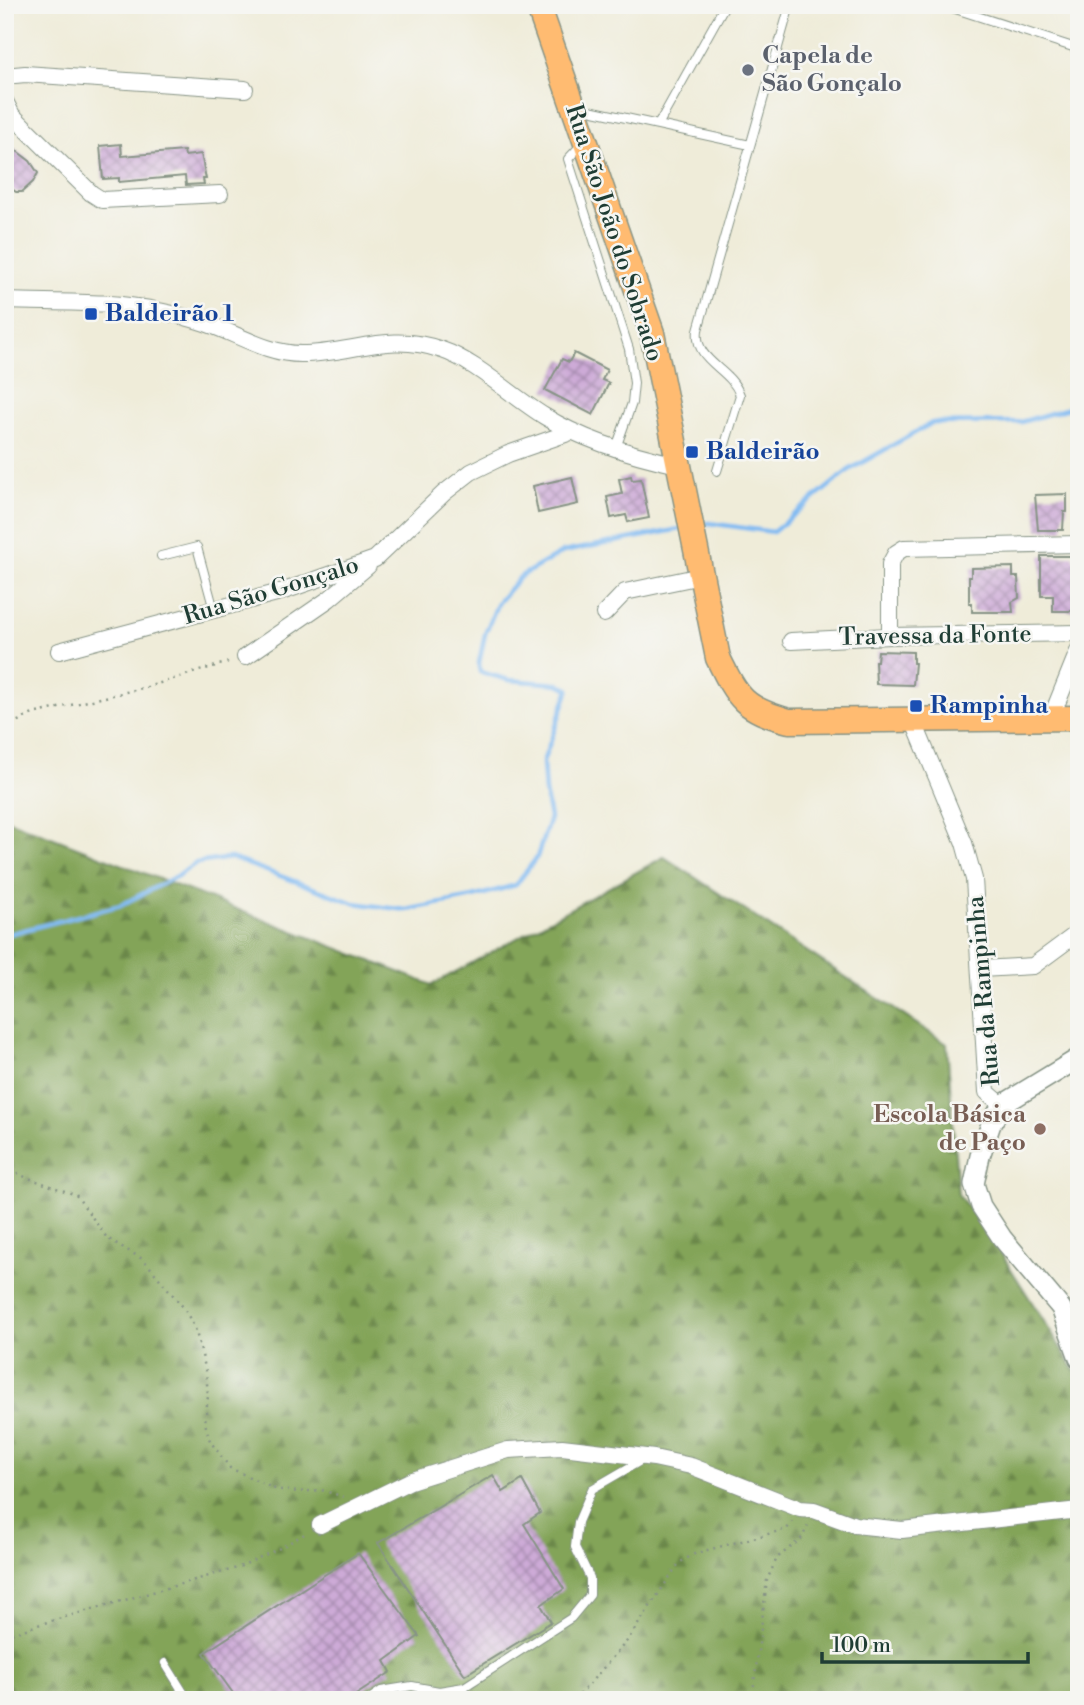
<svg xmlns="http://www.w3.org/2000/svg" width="1084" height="1705" viewBox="0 0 1084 1705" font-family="'Libre Bodoni',serif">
	<defs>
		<pattern id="forest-firs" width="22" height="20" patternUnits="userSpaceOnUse" patternTransform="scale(1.75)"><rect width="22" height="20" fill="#83a459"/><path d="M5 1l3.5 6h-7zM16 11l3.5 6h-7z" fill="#6b874a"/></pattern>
		<pattern id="building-cross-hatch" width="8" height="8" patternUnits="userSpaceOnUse" patternTransform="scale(1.75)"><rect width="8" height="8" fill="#cdaad7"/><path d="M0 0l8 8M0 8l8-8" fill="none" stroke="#a68caf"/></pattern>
	</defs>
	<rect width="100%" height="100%" fill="#f6f6f2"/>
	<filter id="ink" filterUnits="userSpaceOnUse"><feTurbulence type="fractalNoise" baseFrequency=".0143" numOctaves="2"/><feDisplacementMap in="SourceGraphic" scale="14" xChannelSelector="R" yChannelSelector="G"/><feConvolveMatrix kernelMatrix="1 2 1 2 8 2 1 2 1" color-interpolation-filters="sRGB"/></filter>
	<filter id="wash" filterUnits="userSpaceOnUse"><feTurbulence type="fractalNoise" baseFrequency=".00686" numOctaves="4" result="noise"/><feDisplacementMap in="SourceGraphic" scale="28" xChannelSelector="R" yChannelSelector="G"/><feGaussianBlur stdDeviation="1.57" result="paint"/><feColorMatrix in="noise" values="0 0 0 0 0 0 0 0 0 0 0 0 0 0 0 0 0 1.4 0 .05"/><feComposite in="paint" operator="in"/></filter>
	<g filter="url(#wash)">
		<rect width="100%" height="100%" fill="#efecd9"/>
		<path fill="url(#forest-firs)" stroke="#517046" stroke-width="2" d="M5,819L432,985L664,857L947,1044L958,1194L994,1242L1079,1377V1700H5Z"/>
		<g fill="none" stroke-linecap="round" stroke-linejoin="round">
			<path stroke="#82bbf2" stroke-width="4.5" d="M700,525L709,523L773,532L849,470L932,423L1021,422L1079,405
				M5,935L121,905L179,875L196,863L231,858L354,903L406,910L473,897L516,885L537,857L550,818L545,792L543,762L569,689L559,684L509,680L480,672L479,663L485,634L498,602L521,576L563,552L685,528"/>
		</g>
		<g id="blocks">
			<path fill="url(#building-cross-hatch)" d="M5,142L30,161L38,173L33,182L22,192H16L5,184Z
				M121,144L122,156L184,151L185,156L201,154L206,179H203L204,184L186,185L185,176L119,182V178L103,179L100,146Z
				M574,353L607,370L602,380L609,383L593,415L545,390L562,359L569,362Z
				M631,476L632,480L641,479L649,518L628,522L626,515L611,518L607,497L622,494L619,479Z
				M572,477L578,504L538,513L533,486Z
				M1067,494V512H1064L1063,530H1038L1035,495Z
				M1041,556H1074V560L1079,561V611H1053V596H1041Z
				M1013,567V577H1018L1019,598L1012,602L1013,612H972V603H969V577H971V568Z
				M878,651L913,652V663H915L913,685L876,684L875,661H877Z
				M493,1475L503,1492L522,1480L540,1513L524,1524L564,1589L541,1605L551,1622L465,1675L378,1543Z
				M358,1553L419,1636L385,1661L391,1672L348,1700H238L204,1653Z"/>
		</g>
	</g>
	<g filter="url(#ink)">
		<use href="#blocks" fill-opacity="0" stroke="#879486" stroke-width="2"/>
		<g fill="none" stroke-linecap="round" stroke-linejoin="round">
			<defs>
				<path id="service" d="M943,5L1079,49
					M580,108L750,145
					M658,125L725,5
					M583,143L568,159L629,349L634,383L632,403L616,448
					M717,471L740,395C730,367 694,362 698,330L790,5
					M161,556L197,547L214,610
					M165,1663L188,1700
					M177,1700L181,1689
					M368,1700L381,1691L412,1686L439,1691L464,1687L571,1618L590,1595V1578L575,1547L578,1522L592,1489L642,1460"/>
				<path id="minor" d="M5,76L25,74L245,89
					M5,101L12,115L91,193L102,200L220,194
					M5,301C56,303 110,300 159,311C174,314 190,318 205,323C236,333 267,354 301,354C352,354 389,331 442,350C475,361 513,397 544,416C584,441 632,455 678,465
					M604,614L625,592L701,576
					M890,636V564L896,553L904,548L1079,544
					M791,641L890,636L1079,633
					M59,651L284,591L375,559L444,493L471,472L508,454L571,432
					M245,657L329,599L368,566
					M1051,718L1079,649
					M913,720L964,843L974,879L987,1092L1002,1105
					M981,969L1033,966L1079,932
					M320,1525L410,1481L508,1450L562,1447L654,1458L691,1466L800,1509L814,1510L855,1525L902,1530L1079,1510"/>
				<path id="tertiary" d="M1079,1058L1002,1105L991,1124L980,1156L974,1184L981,1206L1002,1238L1061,1308L1079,1358"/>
				<path id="primary" d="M538,5L652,333L718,658C738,699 744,709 789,721L1079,718"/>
			</defs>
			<use href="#service" stroke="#879486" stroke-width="10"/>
			<use href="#minor" stroke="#879486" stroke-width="18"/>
			<use href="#tertiary" stroke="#879486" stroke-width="22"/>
			<use href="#primary" stroke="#879486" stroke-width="27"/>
			<path stroke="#879486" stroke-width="2.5" stroke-dasharray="2 5" stroke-linecap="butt" d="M5,727L33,714L147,687L232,661
				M5,1166L20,1175L76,1195L107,1238L144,1260L183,1307L195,1328L206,1371L208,1396L205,1423L210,1441L230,1468L275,1489L298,1492L321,1490L345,1497
				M5,1636L44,1623L237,1568L280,1548L308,1532
				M575,1700L627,1641L679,1563L696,1553L787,1529L792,1522
				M752,1700L767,1580L777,1558L802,1538L809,1523"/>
			<use href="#service" stroke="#fff" stroke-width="8"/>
			<use href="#minor" stroke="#fff" stroke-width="16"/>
			<use href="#tertiary" stroke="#fff" stroke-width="19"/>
			<use href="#primary" stroke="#ffbb71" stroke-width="24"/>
		</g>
	</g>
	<circle fill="#6b7280" stroke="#f6f6f2" stroke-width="2.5" cx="748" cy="70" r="7"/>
	<g fill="#1a4fb4" stroke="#f6f6f2" stroke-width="2.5">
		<rect x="84" y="307" width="14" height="14" rx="3.5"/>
		<rect x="685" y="445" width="14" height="14" rx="3.5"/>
		<rect x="909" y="699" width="14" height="14" rx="3.5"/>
	</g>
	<circle fill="#8d6e63" stroke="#f6f6f2" stroke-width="2.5" cx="1040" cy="1129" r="7"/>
	<g text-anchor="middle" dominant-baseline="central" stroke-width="5" stroke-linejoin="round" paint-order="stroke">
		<g font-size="24" font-weight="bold" fill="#5b616d" stroke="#f6f6f2" text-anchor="start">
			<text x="762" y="56">Capela de<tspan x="762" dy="28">São Gonçalo</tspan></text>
		</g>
		<g font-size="24" fill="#1f3d34" stroke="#f6f6f2">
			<text transform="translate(614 233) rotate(72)">Rua São João do Sobrado</text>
			<text transform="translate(271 591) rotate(-17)">Rua São Gonçalo</text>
			<text transform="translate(935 636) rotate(-1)">Travessa da Fonte</text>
			<text transform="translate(984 991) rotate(-95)">Rua da Rampinha</text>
		</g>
		<g font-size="24" font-weight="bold" fill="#164399" stroke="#f6f6f2" text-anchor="start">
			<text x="105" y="314">Baldeirão 1</text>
			<text x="706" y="452">Baldeirão</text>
			<text x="930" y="706">Rampinha</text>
		</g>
		<g font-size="24" font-weight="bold" fill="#785e54" stroke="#f6f6f2" text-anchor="end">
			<text x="1026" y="1115">Escola Básica<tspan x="1026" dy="28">de Paço</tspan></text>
		</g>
	</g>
	<rect width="1084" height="1705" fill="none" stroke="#f6f6f2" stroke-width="28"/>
	<path d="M822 1652v10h206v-10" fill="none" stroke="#1f3d34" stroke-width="3.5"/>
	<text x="832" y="1652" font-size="21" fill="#1f3d34" stroke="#f6f6f2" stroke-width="5" paint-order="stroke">100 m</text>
</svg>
